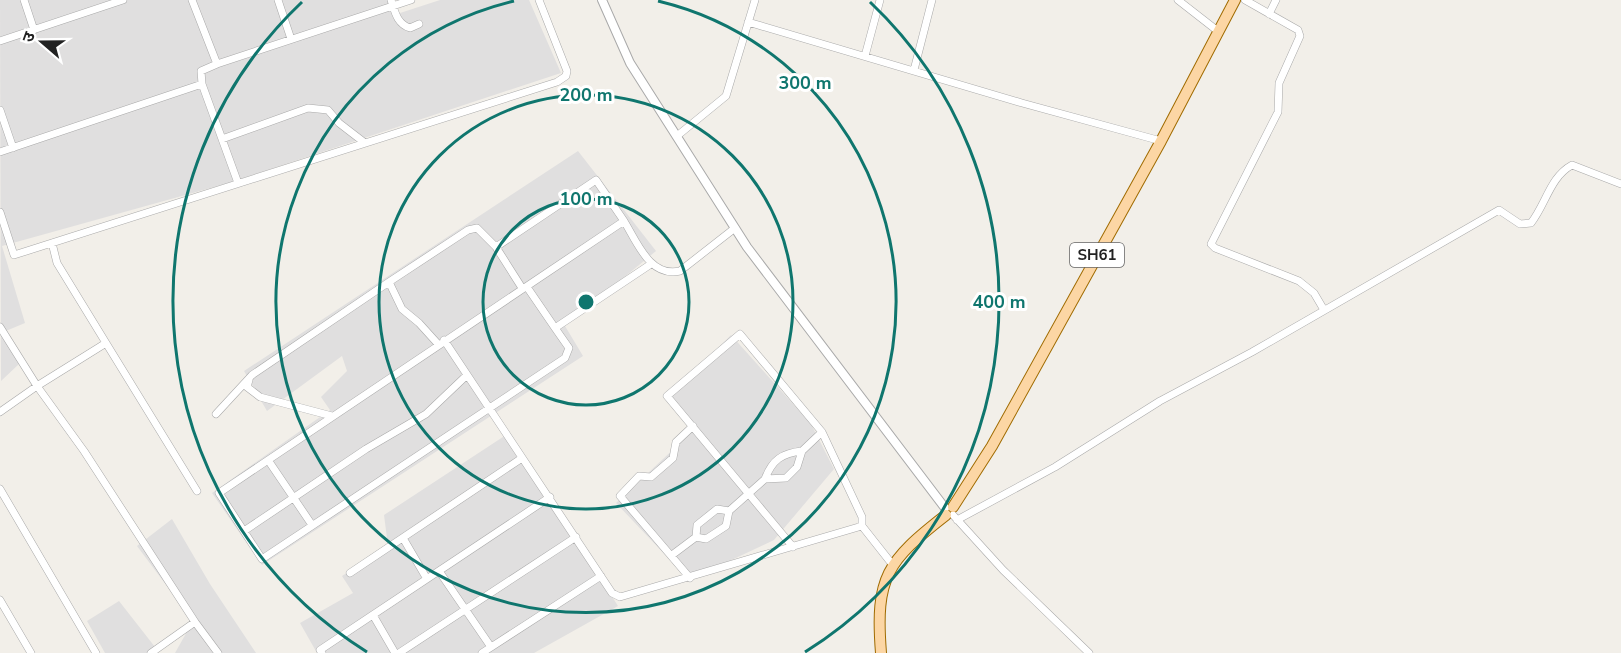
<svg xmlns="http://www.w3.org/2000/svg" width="1621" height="653" viewBox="0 0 1621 653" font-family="'Nunito Sans','Noto Sans Devanagari',sans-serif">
	<rect width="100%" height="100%" fill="#f2efe9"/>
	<path fill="#e0dfdf" d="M0,0H392L397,14L440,0H529L561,73L225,184L2,246L25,323L1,333L19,364L1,381Z
		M578,151L656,251L565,326L583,356L262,565L212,493L330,410L321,397L347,371L342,356L267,411L244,371Z
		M731,335L811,424L834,469L774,540L689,580L616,503L694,430L668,398Z
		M509,433L618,606L534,653H317L300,623L353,593L342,576L388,546L384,515Z
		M172,519L210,584L256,653H175L193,621L137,546Z
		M119,601L155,647L157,653H105L87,621Z"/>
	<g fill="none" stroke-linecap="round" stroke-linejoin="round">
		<defs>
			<path id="minor" d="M24,0L34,30
				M192,0L217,64L201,71L202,84
				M278,0L291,39
				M391,0C395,12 397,24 410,28L419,24
				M1178,0L1219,32
				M1245,0L1298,30L1300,36L1279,83L1278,112L1211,244L1215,248L1299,281L1314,293L1324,310
				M1269,14L1276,0
				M748,22L1022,103L1161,141
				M0,41L123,0
				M865,56L880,0
				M217,64L411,0
				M914,70L932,0
				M0,110L13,148
				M677,136L726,96L755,0
				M222,139L308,108L328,110L339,123L365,143
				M0,152L202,84L238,183
				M0,212L14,255L557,82L566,76L567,71L539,0
				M496,247L596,180L624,221
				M651,264L555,328L569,348L565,358L262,559L219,493L624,221C637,242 650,278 680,271L735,228
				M389,282L468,230L477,228L496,247L522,288
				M527,287L555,328
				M0,327L37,386L106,343L57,263L52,243
				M444,340L612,593L620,597L862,526L892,564
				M106,343L197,491
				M249,380L247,387L260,397L332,416
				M0,412L37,386L84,451L195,622
				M216,414L252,375L389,282L402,309L419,323L438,344
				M268,460L312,525
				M765,479C772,460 782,453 802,451
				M0,489L96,653
				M953,515L1003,570L1089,653
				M957,520L1055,467L1160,401L1252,352L1499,210L1520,224L1531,223C1546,204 1550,177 1572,165L1621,184
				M244,531L366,449L426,414L467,375
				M696,537L697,525L717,509L729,511
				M403,538L427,579
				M793,547L667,396L740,334L822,432L862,517V526
				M672,555L696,537L706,539L726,526L729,511L765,479L786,478L797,467L802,451L822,432
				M439,571L491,647
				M350,573L522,458
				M690,578L620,496L639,476L651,477L673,458L676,442L693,426
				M0,600L31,653
				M373,615L395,653
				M151,653L195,622L218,653
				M322,653L320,650L550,497
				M399,653L576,537
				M482,653L601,576"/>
			<path id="tertiary" d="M602,0L630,63L747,247L945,508"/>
			<path id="primary" d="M953,507L992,446L1161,141L1235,0
				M881,653C875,577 887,561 946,515"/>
		</defs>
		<use href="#minor" stroke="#a9a9a9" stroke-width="8"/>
		<use href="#tertiary" stroke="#a9a9a9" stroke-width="10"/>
		<use href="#primary" stroke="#a06b00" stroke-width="12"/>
		<use href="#minor" stroke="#fff" stroke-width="7"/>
		<use href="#tertiary" stroke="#fff" stroke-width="8"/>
		<use href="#primary" stroke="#fcd6a4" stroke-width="10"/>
	</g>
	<g fill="none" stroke="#0f766e" stroke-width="3">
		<circle cx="586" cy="302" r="103"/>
		<circle cx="586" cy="302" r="207"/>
		<path d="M658 1A310 310 0 1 1 514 1"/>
		<path d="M367 652A413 413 0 0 1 302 2M870 2A413 413 0 0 1 805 652"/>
	</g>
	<g text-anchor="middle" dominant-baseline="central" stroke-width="6" stroke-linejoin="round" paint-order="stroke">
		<rect fill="#fff" stroke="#646464" stroke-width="1.5" x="1070" y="243" width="54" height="24" rx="4.5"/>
		<g font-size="15" font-weight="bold" fill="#222">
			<text x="1097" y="255">SH61</text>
		</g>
	</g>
	<circle cx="586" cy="302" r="9" fill="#0f766e" stroke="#fff" stroke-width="3"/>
	<g font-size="18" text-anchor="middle" font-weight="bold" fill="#0f766e" stroke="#fff" stroke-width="6" stroke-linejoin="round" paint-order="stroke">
		<text x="805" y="89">300 m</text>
		<text x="586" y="101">200 m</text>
		<text x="586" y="205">100 m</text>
		<text x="999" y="308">400 m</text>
	</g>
	<g transform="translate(42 42) rotate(290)" stroke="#ffffff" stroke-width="4.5" paint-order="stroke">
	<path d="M0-4.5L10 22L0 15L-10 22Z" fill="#222222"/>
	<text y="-9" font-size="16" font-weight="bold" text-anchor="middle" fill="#222222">उ</text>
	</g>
</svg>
